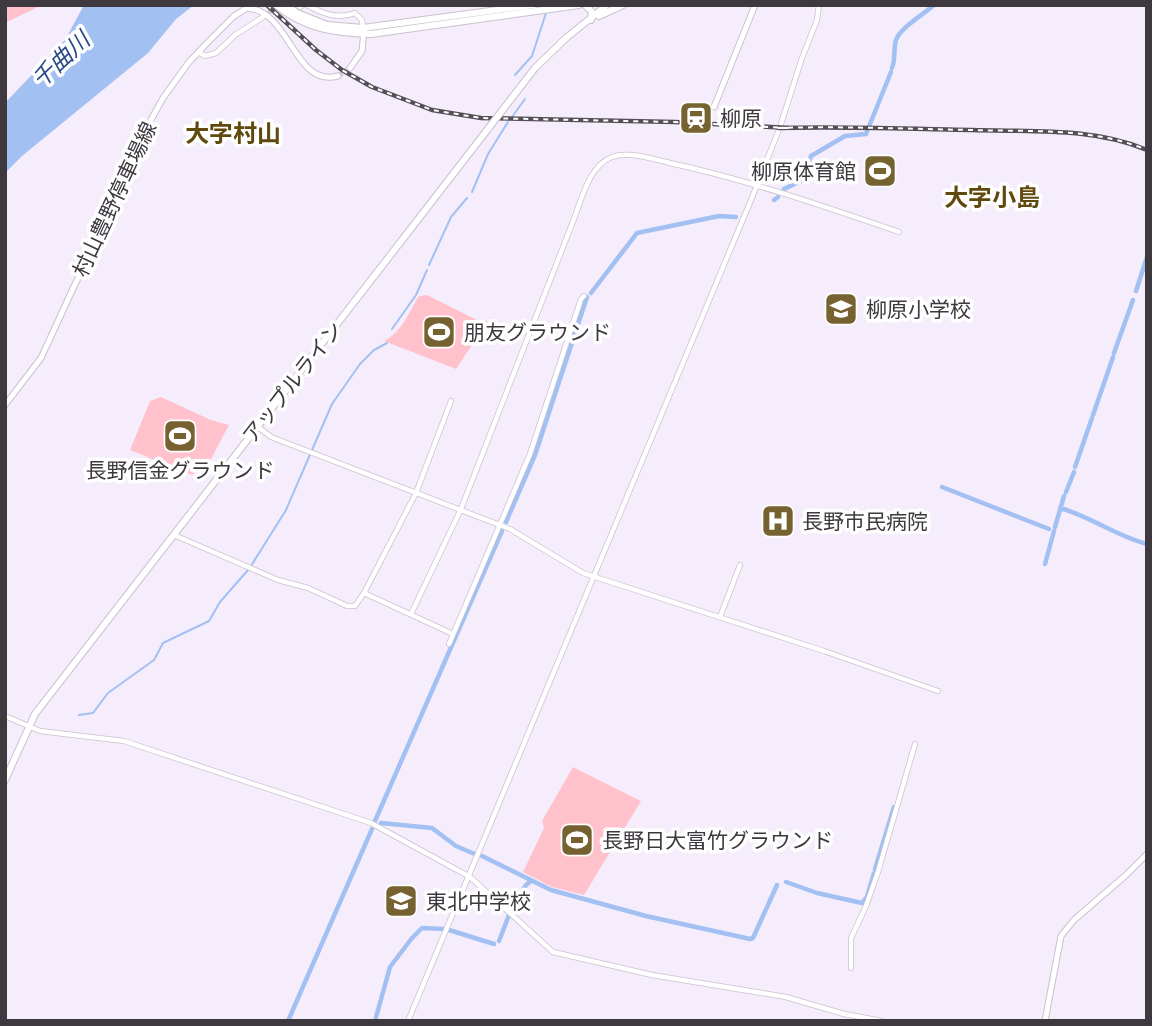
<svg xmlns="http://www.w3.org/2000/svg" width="1152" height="1026" viewBox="0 0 1152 1026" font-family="'Noto Sans','Noto Sans JP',sans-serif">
	<rect width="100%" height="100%" fill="#f6edfc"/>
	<path fill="#ffc2cd" d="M5,5H42L5,23Z
		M427,295L477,320L488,321L456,369L384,341C402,332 409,312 419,296Z
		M161,397L211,420L229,425L211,459L192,475L130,450L150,401Z
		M573,767L641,801L584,895L552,887L523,872L544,828L542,821Z"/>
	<path fill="#a2c0f2" d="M84,5H194L176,19L148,53L22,156L5,173V103L65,40Z"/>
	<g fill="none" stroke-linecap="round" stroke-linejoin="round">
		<path stroke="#a2c0f2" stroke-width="2" d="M515,75L532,56L546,13
			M512,117L525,99
			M472,192L488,154L508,122
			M429,265L451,217L467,198
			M392,329L416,295L427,270
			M251,566L286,510L332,404L360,364L374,350L387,343
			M79,715L93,713L108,693L154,660L163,643L209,621L220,602L248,570"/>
		<path stroke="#a2c0f2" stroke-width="4.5" d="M892,68C896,58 893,50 896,40C900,28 924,14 934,5
			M784,189L803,180L811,156L845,136L866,134L891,72
			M774,200L778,197
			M1136,291L1147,257
			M591,293L637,233L719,216L736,217
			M1114,353L1133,300
			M1093,415L1113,357
			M1075,467L1092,418
			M942,487L1049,529
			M1066,492L1074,472
			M1060,508C1092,517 1114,535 1147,544
			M506,522L535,455L587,297
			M1055,527L1064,496
			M1045,564L1054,531
			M375,821L502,531
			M381,823L432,828L456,846L477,855
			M482,856L551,890L646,916L750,939L753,938L777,885
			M875,869L894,807
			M786,882L817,893L862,903L867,897L874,873
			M514,905L526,885L531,881
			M449,930L494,944
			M499,941L509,915
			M288,1021L372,829
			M375,1021L390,967L412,938L422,928L444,929"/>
		<path stroke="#d1c9d6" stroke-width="4.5" stroke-dasharray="4.5 2" stroke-linecap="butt" d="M263,17L278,5"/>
		<path stroke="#d1c9d6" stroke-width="5" stroke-dasharray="5 2.5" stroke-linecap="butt" d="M338,76L350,68"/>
		<defs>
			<path id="tertiary" d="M307,5C322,13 337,20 355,13L362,20L363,28
				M300,7L303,5
				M200,53L205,56L216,53L235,35L263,17
				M258,427L271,437L510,529L583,573L824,651L938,691
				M174,535L278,580L308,588L347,606H355L364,593L416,493L451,401
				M364,593L453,634
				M411,614L461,509L572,224C581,202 588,166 612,157C629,151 653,159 670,163C748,180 823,206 899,232
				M720,617L740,565
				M449,644L530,454L581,299L584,296
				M5,716L40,731L124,741L371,823L470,877L553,952L652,975L786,997L844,1014L882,1021
				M851,968V938L866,906L878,872L915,744
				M408,1021L751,200L780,127L802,58L817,20L819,5"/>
			<path id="secondary" d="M350,68L362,51L364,31
				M714,107L755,5
				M5,405L41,358L76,282L106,227L125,167L163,98L189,62L210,40L234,16L247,8C291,11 294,88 338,76
				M1045,1021L1061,936L1074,920L1126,875L1147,854"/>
			<path id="trunk" d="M276,5C305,29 335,33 371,34L579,5
				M286,5L297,13L327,25L363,28L534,5
				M585,5L592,12L591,20
				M599,16L623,5
				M566,38L607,5
				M5,780L35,714L423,213"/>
		</defs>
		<use href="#tertiary" stroke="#cac1cf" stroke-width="6"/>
		<use href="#secondary" stroke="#cac1cf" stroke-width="7"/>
		<use href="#trunk" stroke="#cac1cf" stroke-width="8"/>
		<use href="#tertiary" stroke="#fff" stroke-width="4.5"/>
		<use href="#secondary" stroke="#fff" stroke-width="5"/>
		<use href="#trunk" stroke="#fff" stroke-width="6"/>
		<defs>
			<path id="rail" d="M267,5L316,50L342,70L372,87L432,110L481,118L675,122L789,128
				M778,128C843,126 907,129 972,130C1030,132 1092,127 1147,150"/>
		</defs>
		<use href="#rail" stroke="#544f57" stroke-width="4.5"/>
		<use href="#rail" stroke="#fefefe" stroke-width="2" stroke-dasharray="5" stroke-linecap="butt"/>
		<defs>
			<path id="trunk-bridge" d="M423,213L535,68L566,38"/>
		</defs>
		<use href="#trunk-bridge" stroke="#cac1cf" stroke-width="8" stroke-linecap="butt"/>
		<use href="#trunk-bridge" stroke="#fff" stroke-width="6"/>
	</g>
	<defs>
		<symbol id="station-square" viewBox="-11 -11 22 22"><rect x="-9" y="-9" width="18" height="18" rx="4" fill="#766130" stroke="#fefefe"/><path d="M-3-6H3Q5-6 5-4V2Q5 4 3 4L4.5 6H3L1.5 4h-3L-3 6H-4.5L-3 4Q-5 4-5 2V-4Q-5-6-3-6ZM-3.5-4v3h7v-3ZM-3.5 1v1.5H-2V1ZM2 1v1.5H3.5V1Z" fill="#fff"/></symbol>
		<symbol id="stadium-square" viewBox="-11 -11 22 22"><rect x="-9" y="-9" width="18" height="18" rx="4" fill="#766130" stroke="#fefefe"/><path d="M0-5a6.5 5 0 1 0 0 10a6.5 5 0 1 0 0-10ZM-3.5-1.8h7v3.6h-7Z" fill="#fff"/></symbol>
		<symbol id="school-square" viewBox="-11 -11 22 22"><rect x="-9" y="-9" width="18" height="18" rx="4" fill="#766130" stroke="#fefefe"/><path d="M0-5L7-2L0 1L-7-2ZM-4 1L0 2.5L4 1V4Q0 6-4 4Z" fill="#fff"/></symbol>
		<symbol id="hospital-square" viewBox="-11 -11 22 22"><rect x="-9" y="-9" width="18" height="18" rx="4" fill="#766130" stroke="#fefefe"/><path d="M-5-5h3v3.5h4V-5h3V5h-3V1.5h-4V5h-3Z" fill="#fff"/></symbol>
	</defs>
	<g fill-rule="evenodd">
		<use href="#station-square" x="677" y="99" width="38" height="38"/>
		<use href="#stadium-square" x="861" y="152" width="38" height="38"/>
		<use href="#school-square" x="822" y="290" width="38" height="38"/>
		<use href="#stadium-square" x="420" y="313" width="38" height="38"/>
		<use href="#stadium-square" x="161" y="417" width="38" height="38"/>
		<use href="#hospital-square" x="759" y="502" width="38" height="38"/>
		<use href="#stadium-square" x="558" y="821" width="38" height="38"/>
		<use href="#school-square" x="382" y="882" width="38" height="38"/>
	</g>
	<g text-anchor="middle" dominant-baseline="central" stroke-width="7" stroke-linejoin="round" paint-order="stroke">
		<g font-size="21" fill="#3d393f" stroke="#fefefe" text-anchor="start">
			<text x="720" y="118">柳原</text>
			<text x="856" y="171" text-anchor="end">柳原体育館</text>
			<text x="866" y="309">柳原小学校</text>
			<text x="464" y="332">朋友グラウンド</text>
			<text x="180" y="470" text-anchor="middle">長野信金グラウンド</text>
			<text x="802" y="521">長野市民病院</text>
			<text x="602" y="840">長野日大富竹グラウンド</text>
			<text x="426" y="901">東北中学校</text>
		</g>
		<g font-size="21" fill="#3d393f" stroke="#fefefe">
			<text transform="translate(114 199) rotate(-65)">村山豊野停車場線</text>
			<text transform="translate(292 382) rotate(-52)">アップルライン</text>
		</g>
		<g font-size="23" font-style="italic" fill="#274a86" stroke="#fefefe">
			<text transform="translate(60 59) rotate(-43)">千曲川</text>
		</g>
		<g font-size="24" font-weight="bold" fill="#60490c" stroke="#fefefe">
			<text x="233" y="132">大字村山</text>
			<text x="992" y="196">大字小島</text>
		</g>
	</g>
	<rect width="1152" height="1026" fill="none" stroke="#3d393f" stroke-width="14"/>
</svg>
